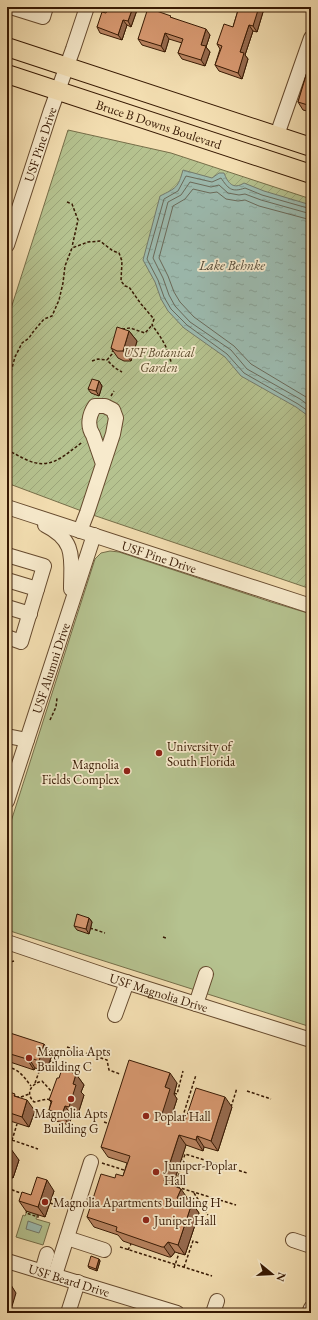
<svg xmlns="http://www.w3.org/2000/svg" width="318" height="1320" viewBox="0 0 318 1320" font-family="'EB Garamond',serif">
	<defs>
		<pattern id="garden-furrows" width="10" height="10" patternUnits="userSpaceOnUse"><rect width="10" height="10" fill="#b5c28f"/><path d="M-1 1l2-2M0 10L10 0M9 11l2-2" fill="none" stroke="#9ca67a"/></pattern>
		<pattern id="water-ripples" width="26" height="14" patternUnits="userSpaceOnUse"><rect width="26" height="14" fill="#9cbbb0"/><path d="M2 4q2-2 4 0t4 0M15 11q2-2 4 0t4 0" fill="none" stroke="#87a096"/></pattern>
	</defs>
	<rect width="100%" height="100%" fill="#f3deb1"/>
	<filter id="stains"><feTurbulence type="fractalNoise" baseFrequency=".005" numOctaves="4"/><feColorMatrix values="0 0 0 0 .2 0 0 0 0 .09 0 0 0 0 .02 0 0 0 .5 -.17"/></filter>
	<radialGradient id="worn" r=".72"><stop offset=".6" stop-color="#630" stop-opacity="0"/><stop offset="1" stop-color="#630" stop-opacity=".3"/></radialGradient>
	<path fill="#b5c28f" stroke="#766e49" d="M110,551L119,552L271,602L311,614V1027L7,930V834L95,559L101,553Z
		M27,1211L37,1215L36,1219L50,1223L43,1245L16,1237L23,1215L25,1216Z"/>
	<path fill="url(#garden-furrows)" stroke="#766e49" d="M68,130L171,153L311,199V589L87,513L7,483V321Z"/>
	<path fill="url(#water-ripples)" stroke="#747a6b" d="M183,170L212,178L219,173H224C228,183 233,190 244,183L264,191L311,205V418L296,407L241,376L225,357L184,328L168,311L161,299L155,282L143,260L160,196C176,188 178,188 183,170Z
		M28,1221L42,1226L39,1233L26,1229Z"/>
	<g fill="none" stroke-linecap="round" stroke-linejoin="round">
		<path stroke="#6a6a5a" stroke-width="1" d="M311,209L262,195L245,188C231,193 228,188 221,178L212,182L186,176L178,191L164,199L147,259L158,280L164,297L171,309L187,325L227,354L244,373L298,404L311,413
			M311,214L261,200L245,194L239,195L228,193L219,185L211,187L190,182L181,195L168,202L153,258L163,278L169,295L175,306L190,322L231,350L247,369L300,399L311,407
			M311,220L259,206L245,200L238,201L226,199L217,192L210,193L193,189L185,199L173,206L159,258L168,276L174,292L180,302L194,317L234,346L251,364L311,400"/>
		<defs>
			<g id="minor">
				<path d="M11,7L43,17L46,7"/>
				<path d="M277,135L311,38"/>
				<path id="s1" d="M7,245L51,110L73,49L87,7"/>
				<path id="s2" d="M7,507L311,606"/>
				<path d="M45,525C77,541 71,559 71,589"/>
				<path d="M80,531L87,513L113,434L116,418L113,410L105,406H95C89,415 87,426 93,435L103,464"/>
				<path d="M7,555L44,566L21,642L7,637"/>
				<path d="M7,580L37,589"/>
				<path d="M7,607L30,614"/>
				<path d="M7,736L27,740"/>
				<path id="s3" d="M7,801L94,535"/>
				<path id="s4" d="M7,942L110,977L311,1040"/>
				<path d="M196,1004L206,974"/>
				<path d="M115,1015L127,982"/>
				<path d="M67,1238L104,1250"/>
				<path d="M293,1240L311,1246"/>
				<path id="s5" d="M7,1261L177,1313"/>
				<path d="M42,1271L47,1254"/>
				<path d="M55,1275L91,1162"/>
				<path d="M68,1313L78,1282"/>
				<path d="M213,1313L217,1301"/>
				<path d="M309,1313L311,1308"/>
			</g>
			<g id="major">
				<path d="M7,47L311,147"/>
				<path id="s6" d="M7,74L311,174"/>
			</g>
		</defs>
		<use href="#minor" stroke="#664a2e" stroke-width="16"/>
		<use href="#major" stroke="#371903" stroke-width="20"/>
		<path stroke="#371903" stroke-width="1.5" stroke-dasharray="3 2" stroke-linecap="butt" d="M67,202L72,204L78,220L72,247
			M122,329L130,328L145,333L152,325
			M113,349L112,354L107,360L115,368L122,372
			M92,361L98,359L107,360
			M7,386L15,357L22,343L29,338L33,332L44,319L52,316L59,300L63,283L65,266L72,248L88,242L100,241L113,251L119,253L122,261L121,281L125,286L129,287L141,304L154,319L152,325C161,337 168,348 171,362
			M111,396L114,391
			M7,450C14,453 20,457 27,460C51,471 64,455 83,442
			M50,720L56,707L57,698
			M90,928L105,933
			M163,937L166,938
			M7,963L14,961
			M67,1047L107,1060L109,1070L120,1074
			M50,1061L57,1064L62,1070
			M7,1067C19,1069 24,1077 31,1086
			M35,1083L40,1069
			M247,1091L271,1099
			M174,1093L177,1094L183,1071
			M16,1097H21L29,1094
			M50,1100L47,1099L34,1102C25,1093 31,1084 42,1081L51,1091
			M231,1107L237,1088
			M104,1122L110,1124
			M181,1122L196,1075
			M12,1140L38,1149
			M9,1150L17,1124
			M102,1163L127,1171
			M175,1186L185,1154L247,1173
			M177,1187L236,1205
			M7,1188L23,1194
			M194,1193L208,1215
			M50,1203L65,1208
			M7,1205L12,1204
			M27,1210L26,1213L38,1217V1215
			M120,1247L212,1276
			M128,1250L131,1244
			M184,1267L193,1241L199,1243
			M174,1268L179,1253"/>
		<use href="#minor" stroke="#f7eacc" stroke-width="14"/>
		<use href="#major" stroke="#f3deb1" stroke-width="18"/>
	</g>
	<path fill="#b98360" stroke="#371903" d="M239,7H260L263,12L257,32L253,31L245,55L248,59L242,79L219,71L215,65L220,49L217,44L233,27Z
		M137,10L131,27L127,25L122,40L100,33L97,27L106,13Z
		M172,18L210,35L206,47L210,52L205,66L182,59L178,53L182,43L169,39L165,52L142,45L138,39Z
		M311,59V112L303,110L298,102Z
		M129,331L137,341L131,361H124L118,358L111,348Z
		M99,381L102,386L99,396L91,393L88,389Z
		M89,918L92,922L89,934L77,930L74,926Z
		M7,1032L52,1055L46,1071L35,1068L34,1070L7,1061Z
		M76,1074L84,1085L81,1092L84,1095L77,1117L72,1116L69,1125L56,1121L49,1110L51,1102L49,1100L59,1078Z
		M177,1083L174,1094L177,1099L171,1117L185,1121L232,1107L218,1151L204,1147L203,1151L186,1145L173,1185L188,1199L187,1201L192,1203L199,1213L185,1255L175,1252L171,1257H169L123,1241L118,1235L94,1227L87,1217L115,1178L123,1176L127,1163L108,1157L101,1147Z
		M7,1091L17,1097L35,1111L29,1127L7,1120Z
		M7,1148L19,1160L13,1178L7,1177Z
		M54,1191L45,1217L26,1211L19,1201L31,1195Z
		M99,1259L100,1261L97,1271L89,1268L88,1266Z"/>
	<path fill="#966a4e" stroke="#371903" d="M133,7H134L137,10L131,27L128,21Z
		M256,7H260L263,12L257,32L253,26Z
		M123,20L127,25L122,40L118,35Z
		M249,25L253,31L245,55L248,59L242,79L238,73L240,52Z
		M206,29L210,35L206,47L210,52L205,66L201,60V45Z
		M165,33L169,39L165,52L161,46Z
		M129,331L137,341L131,361L123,351Z
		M99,381L102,386L99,396L96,391Z
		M89,918L92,922L89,934L86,929Z
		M44,1044L52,1055L46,1071L39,1061Z
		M28,1057L35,1068L34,1070L27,1059Z
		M170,1073L177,1083L174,1094L177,1099L169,1124L162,1114L165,1087Z
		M76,1074L84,1085L81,1092L84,1095L77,1117L69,1107L73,1084Z
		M225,1097L232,1107L218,1151L211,1141Z
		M27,1100L35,1111L29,1127L22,1117Z
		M65,1106L72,1116L69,1125L62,1114Z
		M179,1135L186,1145L171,1191L164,1181Z
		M197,1136L204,1147L203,1151L196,1140Z
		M11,1149L19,1160L13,1178L7,1170V1163Z
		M47,1180L54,1191L45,1217L38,1207Z
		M181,1189L188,1199L184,1208L177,1198Z
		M192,1203L199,1213L185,1255L178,1245Z
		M168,1242L175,1252L171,1257L164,1247Z
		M99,1259L100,1261L97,1271L96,1269Z
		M11,1285L16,1293L10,1313H7V1297Z"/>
	<path fill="#d79870" stroke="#371903" d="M108,7H133L128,21L123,20L118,35L97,27L102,12L106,13Z
		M239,7H259L253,26L249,25L240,52L244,53L238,73L215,65L222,46L217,44L224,24L233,27Z
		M148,8L171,16L170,17L206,29L201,45L206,46L201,60L178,53L183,39L165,33L161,46L138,39Z
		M311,59V106L298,102Z
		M117,327L129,331L123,351H117L111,348Z
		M92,379L99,381L96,391L88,389Z
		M77,914L89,918L86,929L74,926Z
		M7,1032L44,1044L39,1061L28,1057L27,1059L7,1053Z
		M129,1060L170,1073L165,1087L170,1089L162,1114L185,1121L196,1088L225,1097L211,1141L197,1136L196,1140L179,1135L164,1181L181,1189L177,1198L192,1203L178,1245L168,1242L164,1247H162L116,1231L117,1227L87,1217L101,1174L115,1178L116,1174L123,1176L130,1156L101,1147Z
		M62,1069L76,1074L73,1084L76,1085L69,1107L65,1106L62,1114L49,1110L52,1101L49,1100L57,1078H59Z
		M7,1091L15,1094L14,1096L27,1100L22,1117L7,1112Z
		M7,1148L11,1149L7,1163Z
		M37,1177L47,1180L38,1207L19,1201L22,1192L31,1195Z
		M91,1256L99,1259L96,1269L88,1266Z
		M7,1284L11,1285L7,1297Z"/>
	<g fill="#8f2418" stroke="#f7eacc" stroke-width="1.5">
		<circle cx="159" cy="753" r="4"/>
		<circle cx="127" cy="771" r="4"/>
		<circle cx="29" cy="1058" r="4"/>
		<circle cx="71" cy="1099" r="4"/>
		<circle cx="146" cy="1116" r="4"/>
		<circle cx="156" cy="1172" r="4"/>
		<circle cx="45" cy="1202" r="4"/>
		<circle cx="146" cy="1220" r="4"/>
	</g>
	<g text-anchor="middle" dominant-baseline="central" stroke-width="3.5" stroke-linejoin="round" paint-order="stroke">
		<g font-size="13" fill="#371903" stroke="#f7eacc">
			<text stroke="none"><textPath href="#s6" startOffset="160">Bruce B Downs Boulevard</textPath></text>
			<text stroke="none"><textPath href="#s1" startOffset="106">USF Pine Drive</textPath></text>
			<text stroke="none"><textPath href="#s2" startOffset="160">USF Pine Drive</textPath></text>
			<text stroke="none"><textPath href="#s3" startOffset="140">USF Alumni Drive</textPath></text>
			<text stroke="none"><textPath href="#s4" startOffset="160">USF Magnolia Drive</textPath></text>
			<text stroke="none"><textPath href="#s5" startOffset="65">USF Beard Drive</textPath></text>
		</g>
		<g font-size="13" font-style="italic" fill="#5d4c2d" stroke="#f7eacc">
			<text x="159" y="352">USF Botanical<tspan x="159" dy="15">Garden</tspan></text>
		</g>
		<g font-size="13" fill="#371903" stroke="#f7eacc" text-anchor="start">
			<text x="167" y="746">University of<tspan x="167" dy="15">South Florida</tspan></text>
			<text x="119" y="764" text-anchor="end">Magnolia<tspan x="119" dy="15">Fields Complex</tspan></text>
			<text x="37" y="1051">Magnolia Apts<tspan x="37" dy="15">Building C</tspan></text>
			<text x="71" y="1113" text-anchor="middle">Magnolia Apts<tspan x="71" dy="15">Building G</tspan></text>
			<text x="154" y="1116">Poplar Hall</text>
			<text x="164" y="1165">Juniper-Poplar<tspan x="164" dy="15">Hall</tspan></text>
			<text x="53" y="1202">Magnolia Apartments Building H</text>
			<text x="154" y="1220">Juniper Hall</text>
		</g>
		<g font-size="14" font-style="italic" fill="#554a37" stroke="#f7eacc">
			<text x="232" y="265">Lake Behnke</text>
		</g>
	</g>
	<rect width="318" height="1320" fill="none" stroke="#f3deb1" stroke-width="24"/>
	<rect x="8" y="8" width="302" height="1304" fill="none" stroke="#371903" stroke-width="2"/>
	<rect x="12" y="12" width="294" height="1296" fill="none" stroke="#371903"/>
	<g transform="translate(272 1274) rotate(108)" stroke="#f7eacc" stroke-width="3" paint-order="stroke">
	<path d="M0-3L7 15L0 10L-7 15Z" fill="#371903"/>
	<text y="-6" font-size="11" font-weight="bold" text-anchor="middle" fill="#371903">N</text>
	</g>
	<rect width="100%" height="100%" filter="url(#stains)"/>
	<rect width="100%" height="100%" fill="url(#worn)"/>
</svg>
